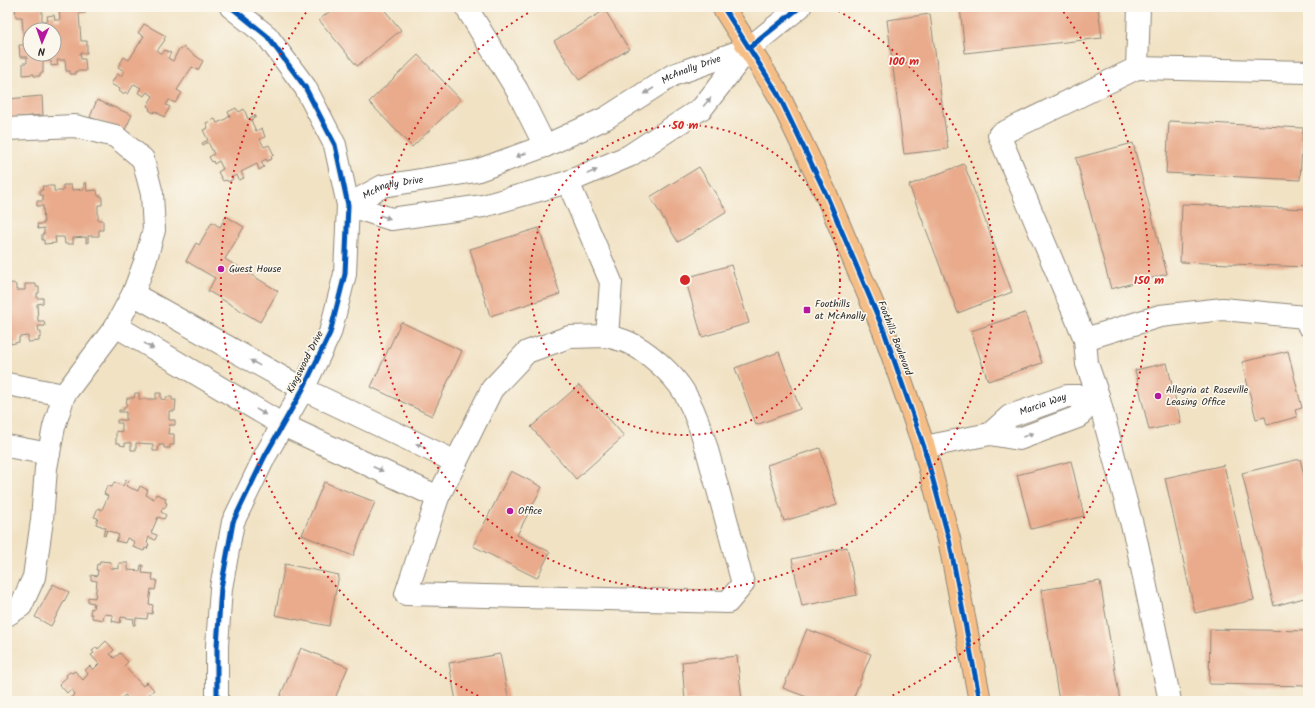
<svg xmlns="http://www.w3.org/2000/svg" width="1315" height="708" viewBox="0 0 1315 708" font-family="Kalam,sans-serif">
	<rect width="100%" height="100%" fill="#fbf7ec"/>
	<filter id="ink" filterUnits="userSpaceOnUse"><feTurbulence type="fractalNoise" baseFrequency=".025" numOctaves="2"/><feDisplacementMap in="SourceGraphic" scale="8" xChannelSelector="R" yChannelSelector="G"/><feConvolveMatrix kernelMatrix="1 2 1 2 8 2 1 2 1" color-interpolation-filters="sRGB"/></filter>
	<filter id="wash" filterUnits="userSpaceOnUse"><feTurbulence type="fractalNoise" baseFrequency=".012" numOctaves="4" result="noise"/><feDisplacementMap in="SourceGraphic" scale="16" xChannelSelector="R" yChannelSelector="G"/><feGaussianBlur stdDeviation="0.9" result="paint"/><feColorMatrix in="noise" values="0 0 0 0 0 0 0 0 0 0 0 0 0 0 0 0 0 1.4 0 .05"/><feComposite in="paint" operator="in"/></filter>
	<g filter="url(#wash)">
		<rect width="100%" height="100%" fill="#f1e2c4"/>
		<g fill="none" stroke-linecap="round" stroke-linejoin="round">
			<path stroke="#5fb2db" stroke-width="6" d="M1292,7L1308,8"/>
		</g>
		<g id="blocks">
			<path fill="#e9ab8c" fill-rule="evenodd" d="M15,7L42,8V21H48L47,16L54,15L55,20H60L59,7H85L86,13H79L81,41H87V53H80L81,59H85L86,71H76V74H70V71H66L65,60H57L58,65L51,66V61H43V73H40V76H34V74L23,75V63H27V57H20L19,45H24L22,17H16ZM30,30H54V54H30Z
				M335,7H382L401,30L357,66L319,20Z
				M960,7H1098L1102,38L965,53Z
				M605,10L629,49L579,80L554,41Z
				M930,14L948,149L904,154L887,20Z
				M144,24L166,36L164,39L165,40L157,51L162,54L165,50L171,53L168,58L173,61L179,49L181,50L183,47L203,61L198,70L192,67L177,90L182,93L175,103L169,100L166,105L170,107L164,117L155,111L154,113L149,110L150,108L147,106L153,96L147,92L144,96L141,94L138,93L141,88L134,84L128,94L125,92L123,94L119,91L120,89L111,84L117,74L121,76L124,71L118,67L124,57L129,60L144,36L138,33Z
				M418,55L461,100L412,147L369,102Z
				M42,96L43,115L7,118V99Z
				M97,100L132,115L124,132L90,117Z
				M236,108L239,112L244,109L248,119L255,115L256,117L251,120L256,131L262,128L265,137L260,139L264,147L269,145L274,155L271,156L272,159L267,161L266,159L261,162L264,167L259,170L257,164L241,172L244,178L239,180L237,175L232,177L233,179L228,182L227,180L223,181L218,172L223,169L219,161L214,164L213,161L212,162L209,157L214,154L208,142L203,145L202,143L208,140L203,130L208,128L206,123L215,119L217,123L224,120L230,116L228,112Z
				M1169,121L1303,128L1300,180L1166,173Z
				M1133,143L1167,274L1111,289L1076,158Z
				M964,164L1012,292L958,313L909,185Z
				M699,167L727,212L678,242L650,197Z
				M84,183H86L87,191L97,190L98,196H102V205H98V220H103V230H99V236H88V243H86V237L73,238V244H65L64,237H55L56,243L44,244V240H42V234H44V228L38,229L37,224H44L43,206H37V201H43V195H40V190H43L42,186H54V191H63V185H71L72,190L84,189Z
				M1182,204L1308,209V267L1180,262Z
				M226,216L244,227L225,259L278,291L260,322L208,291L215,278L186,261L196,243L199,245L212,222L220,227Z
				M539,228L560,294L490,316L470,249Z
				M731,265L749,323L702,337L685,278Z
				M13,283L16,285V290H25V284H36V287H39V293H37V298H43V303L37,304L38,321H44L45,326H38L39,332H41V337H39V341L28,342V336L19,337V342L11,344L10,338H7V284Z
				M1025,313L1042,363L988,381L971,331Z
				M401,322L462,351L432,416L371,387Z
				M1288,351L1302,408L1295,410L1297,417L1267,425L1265,417L1256,419L1242,362Z
				M779,352L800,409L756,425L735,368Z
				M1167,363L1181,423L1149,430L1135,370Z
				M579,385L624,436L576,479L531,427Z
				M135,393H139V399H156V393H161V399L166,400V397H172V400H176L175,411H169V420H175V425H169L168,434H174V445H170V448H164V445H159L158,451H153V444L136,443V450H131V443H125V446L120,445V443H116V431L122,432V423H117V420H126V412H119V410H124V407H126L127,398H134Z
				M820,448L837,505L784,521L767,465Z
				M1300,459L1308,492V597L1274,606L1242,473Z
				M1071,461L1084,516L1031,529L1017,475Z
				M1224,465L1254,600L1195,613L1165,478Z
				M511,471L542,487L517,535L550,552L537,578L473,546Z
				M126,480L129,481L126,486L138,491L140,486L148,490L146,495L154,499L156,494L166,498L165,502L167,503L165,508L163,507L161,512L166,515L164,519L158,517L151,533L157,535L155,540L149,537L147,543L149,544L147,549L145,548L144,551L133,547L135,542L127,538L125,543L116,541L119,535L107,530L105,536L103,535L106,528L96,524L98,518L94,517L98,508L102,510L108,496L104,494L107,486L112,487L114,482L123,486Z
				M324,482L375,502L353,556L302,535Z
				M847,547L857,595L802,606L792,559Z
				M100,561L111,562L110,568L119,569V563H128V570L140,571L141,565H143L142,573L153,574L152,580H157L155,590L151,589L149,604L153,605L152,614L148,613L147,619L136,618L135,625H133L134,619L121,617L120,623L112,621L113,615L104,614L103,620L92,618V614H90L91,608L93,609L94,603L88,602V597L95,598L97,581L91,580V575L97,576L98,570H96L97,564L99,565Z
				M285,564L339,575L329,626L275,615Z
				M1100,581L1120,701H1059L1041,590Z
				M53,584L69,592L51,626L35,617Z
				M807,629L871,654L852,701H817L783,688Z
				M1210,629L1308,631V686L1209,684Z
				M106,641L114,650L110,654L114,658L120,653L128,662L124,666L143,686L147,682L154,690L146,697L147,698L144,701H130L125,695L121,699L122,701H71L69,699L75,694L71,689L67,693L59,684L67,677L66,675L70,672L72,673L75,671L83,680L88,674L85,670L90,666L93,670L99,664L91,655L94,653L92,651L97,647L98,649Z
				M301,648L348,667L334,701H278Z
				M500,654L509,701H456L449,663Z
				M737,656L742,701H685L682,662Z"/>
		</g>
	</g>
	<g filter="url(#ink)">
		<use href="#blocks" fill-opacity="0" stroke="#8e8678" stroke-width="1"/>
		<g fill="none" stroke-linecap="round" stroke-linejoin="round">
			<defs>
				<g id="minor">
					<path d="M466,7L517,90L545,146"/>
					<path d="M1139,7L1137,68L999,135L1085,339L1087,364L1098,396L1137,544L1170,701"/>
					<path d="M1137,68L1308,72"/>
					<path d="M7,129L75,126L115,136L143,159L152,194L154,230L145,262L133,294L116,326L64,395L54,427L46,468L42,520L34,577L21,606L7,615"/>
					<path d="M568,182L611,282L607,336"/>
					<path d="M348,205L391,219L483,206L568,182L629,156L702,108L749,48L800,7"/>
					<path id="s1" d="M348,205L383,186L476,171L545,146L606,118L673,75L749,48"/>
					<path d="M133,294L303,389L456,462"/>
					<path d="M116,326L283,425L438,497"/>
					<path d="M607,336C613,338 621,339 627,342C647,350 673,374 684,392C698,416 706,445 713,472C724,509 733,547 743,584L728,602L406,594L438,497L456,462L492,389L527,352L569,337Z"/>
					<path d="M1085,339L1160,316L1223,309L1305,317L1308,325"/>
					<path d="M7,384L64,395"/>
					<path d="M990,434L1019,439L1078,417L1098,396"/>
					<path d="M7,446L49,454"/>
					<path id="s2" d="M924,447L990,434L1010,416L1067,396H1098"/>
					<path d="M217,701V646L221,588L233,522L265,456L303,389L330,333L345,274L348,205L335,145L305,87L267,36L231,7"/>
				</g>
				<path id="major" d="M723,7L777,92L826,194L884,331L924,447L949,539L980,701"/>
			</defs>
			<use href="#minor" stroke="#8e8678" stroke-width="24"/>
			<use href="#major" stroke="#8e8678" stroke-width="24"/>
			<use href="#minor" stroke="#fff" stroke-width="22"/>
			<use href="#major" stroke="#f6be87" stroke-width="22"/>
			<defs>
				<path id="cycleway" d="M723,7L777,92L826,194L884,331L924,447L949,539L980,701
					M749,48L800,7
					M217,701V646L221,588L233,522L265,456L303,389L330,333L345,274L348,205L335,145L305,87L267,36L231,7"/>
			</defs>
			<use href="#cycleway" stroke="#fbf7ec" stroke-width="8"/>
			<use href="#cycleway" stroke="#0057b8" stroke-width="5"/>
		</g>
		<defs><path id="oneway-solid" d="M-6-.8H1V-3.2L6.5 0L1 3.2V.8H-6Z"/></defs>
		<g fill="#a0a0a0">
			<use href="#oneway-solid" transform="translate(649 91) rotate(147)"/>
			<use href="#oneway-solid" transform="translate(707 102) rotate(-49)"/>
			<use href="#oneway-solid" transform="translate(521 155) rotate(160)"/>
			<use href="#oneway-solid" transform="translate(592 172) rotate(-23)"/>
			<use href="#oneway-solid" transform="translate(385 217) rotate(18)"/>
			<use href="#oneway-solid" transform="translate(149 346) rotate(31)"/>
			<use href="#oneway-solid" transform="translate(255 363) rotate(-151)"/>
			<use href="#oneway-solid" transform="translate(261 412) rotate(31)"/>
			<use href="#oneway-solid" transform="translate(1028 435) rotate(-20)"/>
			<use href="#oneway-solid" transform="translate(421 446) rotate(-155)"/>
			<use href="#oneway-solid" transform="translate(378 469) rotate(25)"/>
		</g>
	</g>
	<g fill="none" stroke="#d62828" stroke-width="2" stroke-dasharray="2 4">
		<circle cx="685" cy="280" r="155"/>
		<path d="M833 8A310 310 0 1 1 537 8"/>
		<path d="M489 701A464 464 0 0 1 310 7M1060 7A464 464 0 0 1 881 701"/>
	</g>
	<g fill="#b5179e" stroke="#fbf7ec" stroke-width="1.5">
		<circle cx="221" cy="269" r="4"/>
		<rect x="803" y="306" width="8" height="8" rx="2"/>
		<circle cx="1158" cy="396" r="4"/>
		<circle cx="510" cy="511" r="4"/>
	</g>
	<g text-anchor="middle" dominant-baseline="central" stroke-width="3.5" stroke-linejoin="round" paint-order="stroke">
		<g font-size="10" fill="#2b2b2b" stroke="#fbf7ec">
			<text stroke="none"><textPath href="#s1" startOffset="373">McAnally Drive</textPath></text>
			<text stroke="none"><textPath href="#s1" startOffset="49">McAnally Drive</textPath></text>
			<text transform="translate(895 338) rotate(69)">Foothills Boulevard</text>
			<text transform="translate(305 362) rotate(-63)">Kingswood Drive</text>
			<text stroke="none"><textPath href="#s2" startOffset="129">Marcia Way</textPath></text>
		</g>
		<g font-size="10" fill="#2b2b2b" stroke="#fbf7ec" text-anchor="start">
			<text x="229" y="269">Guest House</text>
			<text x="815" y="304">Foothills<tspan x="815" dy="12">at McAnally</tspan></text>
			<text x="1166" y="390">Allegria at Roseville<tspan x="1166" dy="12">Leasing Office</tspan></text>
			<text x="518" y="511">Office</text>
		</g>
	</g>
	<circle cx="685" cy="280" r="6" fill="#d62828" stroke="#fbf7ec" stroke-width="2"/>
	<g font-size="12" text-anchor="middle" font-weight="bold" fill="#d62828" stroke="#fbf7ec" stroke-width="3.5" stroke-linejoin="round" paint-order="stroke">
		<text x="904" y="65">100 m</text>
		<text x="685" y="129">50 m</text>
		<text x="1149" y="284">150 m</text>
	</g>
	<rect width="1315" height="708" fill="none" stroke="#fbf7ec" stroke-width="24"/>
	<g transform="translate(42 42) rotate(182)"><circle r="19" fill="#fbf7ec" stroke="#a8a59f"/>
	<path d="M0-3L7 15L0 10L-7 15Z" fill="#b5179e"/>
	<text y="-6" font-size="11" font-weight="bold" text-anchor="middle" fill="#2b2b2b">N</text>
	</g>
</svg>
